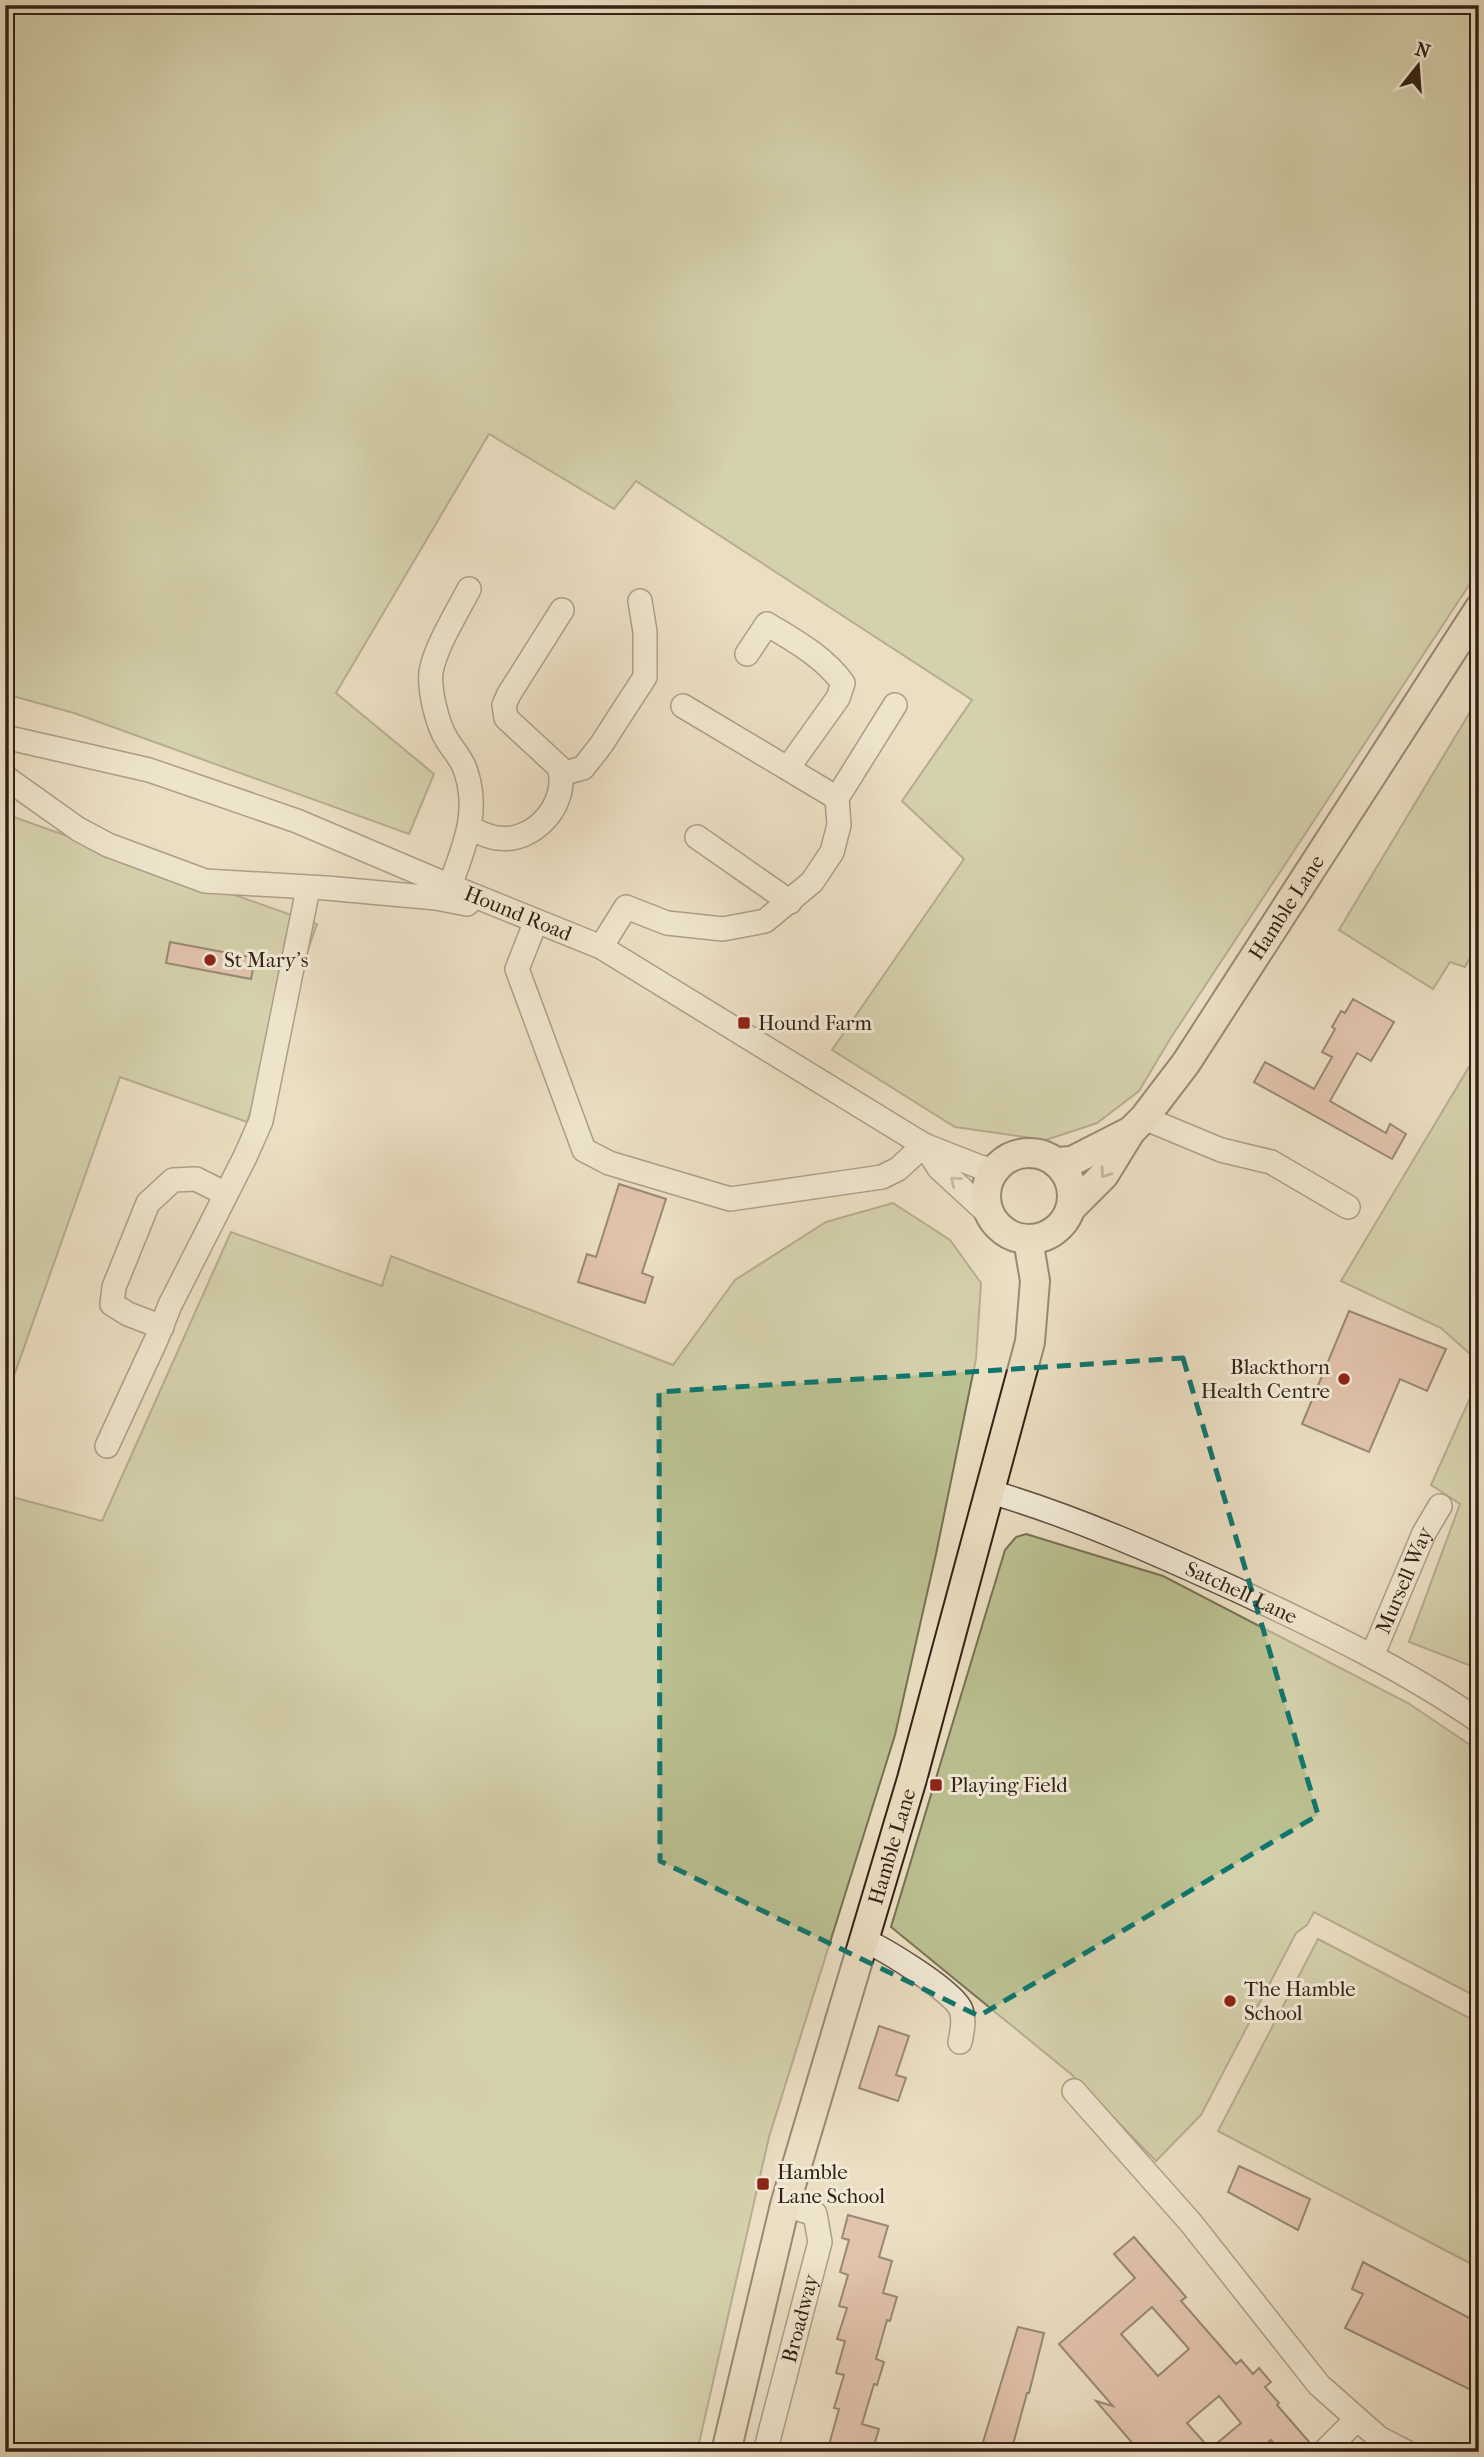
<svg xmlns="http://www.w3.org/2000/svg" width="1484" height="2457" viewBox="0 0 1484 2457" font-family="'IM FELL French Canon',serif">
	<rect width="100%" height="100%" fill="#ebdec2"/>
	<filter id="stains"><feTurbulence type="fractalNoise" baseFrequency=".00286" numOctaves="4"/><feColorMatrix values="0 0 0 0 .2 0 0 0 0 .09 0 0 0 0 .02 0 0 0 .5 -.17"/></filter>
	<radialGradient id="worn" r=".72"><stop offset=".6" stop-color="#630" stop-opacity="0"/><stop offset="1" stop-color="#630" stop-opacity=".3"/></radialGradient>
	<path fill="#bbc090" stroke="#767154" stroke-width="2" d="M5,5H1479V570L1170,1039L1139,1091L1097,1123L1046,1140L955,1127L832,1050L964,859L902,801L972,700L636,481L614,509L489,434L336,693L434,774L409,834L74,713L5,694Z
		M1479,697V941L1465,967L1450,962L1433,989L1339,930Z
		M5,814L317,924L247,1122L120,1077L11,1384L5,1382Z
		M1479,1050V1362L1441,1328L1341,1281Z
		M893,1203L950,1240L981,1283L976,1359L936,1554L895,1735L769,2137L697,2452H5V1495L102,1521L231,1232L382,1286L391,1256L673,1365L735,1280L826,1222Z
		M1479,1378V1672L1474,1667L1409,1642L1460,1504L1431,1485Z
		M1026,1534L1163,1576L1408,1703L1479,1751V1998L1314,1912L1307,1925L1296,1933L1201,2115L1156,2161L1071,2074L891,1927L1005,1550L1016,1537Z
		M1318,1939L1479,2023V2268L1218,2131Z"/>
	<path fill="#d7a390" stroke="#322217" stroke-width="2" fill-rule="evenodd" d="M170,942L255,958L251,979L166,963Z
		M1353,999L1394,1022L1371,1061L1357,1053L1330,1101L1386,1133L1390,1124L1406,1134L1392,1159L1254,1082L1265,1062L1314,1089L1332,1057L1322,1052L1335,1029L1332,1027L1341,1011L1345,1013Z
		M619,1184L666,1199L642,1273L653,1277L645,1303L578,1282L587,1254L596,1257Z
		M1349,1311L1446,1349L1427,1391L1400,1379L1369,1452L1302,1424Z
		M879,2026L909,2036L896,2075L906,2078L898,2101L859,2088Z
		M1239,2166L1310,2199L1298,2230L1228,2192Z
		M848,2215L888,2226L879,2257L892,2261L883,2293L897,2297L890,2321L887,2320L876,2359L884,2362L877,2385L874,2384L862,2424L879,2429L872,2452H827L839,2409L834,2408L844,2375L836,2373L845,2341L837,2339L847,2308L839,2306L848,2275L840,2272L849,2240L842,2238Z
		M1134,2237L1186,2297L1181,2301L1236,2364L1241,2360L1253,2374L1259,2368L1271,2382L1265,2387L1279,2403L1277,2405L1310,2443L1300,2452H1281L1271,2440L1257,2452H1140L1096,2401L1113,2406L1059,2344L1135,2278L1114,2254ZM1152,2307L1189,2349L1158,2376L1121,2334ZM1219,2396L1241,2423L1210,2449L1187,2423Z
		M1363,2262L1479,2323V2394L1345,2328L1363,2294L1352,2289Z
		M1018,2327L1044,2333L1029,2393H1027L1011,2452H980Z"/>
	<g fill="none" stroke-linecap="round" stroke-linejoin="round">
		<defs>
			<g id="minor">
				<path d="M747,654L767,624C795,641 823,656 843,683L838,698L788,768"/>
				<path d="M683,706L837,798"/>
				<path id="s1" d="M5,737L149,770L297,821L450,886L601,947L924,1145L980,1167L995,1170"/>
				<path d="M561,774L583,768L601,745L645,677V632L640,601"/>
				<path d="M5,777L78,829L108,845L205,881L326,888L436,898L467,904"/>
				<path d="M471,829C479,832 488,837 497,838C535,844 570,802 559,767L506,718L504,705L509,694L562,610"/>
				<path d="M697,837L790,902"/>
				<path d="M450,886C463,848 480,814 466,772C463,760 453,750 447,740C437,724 429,690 431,672C435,647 458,611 469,589"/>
				<path d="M536,921L517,969L584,1150L609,1163L730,1199L882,1177L898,1169L924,1145"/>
				<path d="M601,947L626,907L667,923L723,929L765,921L812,882L832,852L839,825L837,798L895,705"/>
				<path d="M1144,1118L1221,1150L1271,1162L1348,1207"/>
				<path d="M924,1145L939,1168L990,1215"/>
				<path d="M162,1327L128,1314L112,1304L114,1287L148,1203L173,1180L196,1179L226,1194"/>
				<path d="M107,1446L156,1340L170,1305L245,1157L261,1121L308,889"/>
				<path id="s2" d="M991,1492C1076,1517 1158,1554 1239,1591C1322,1630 1404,1669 1479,1721"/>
				<path id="s3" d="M1372,1656L1424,1533L1440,1506"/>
				<path d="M865,1941C883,1948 955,1992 961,2010C965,2020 962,2032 960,2042"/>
				<path d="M1074,2091L1191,2223L1319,2385L1379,2438L1406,2452"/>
				<path id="s4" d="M765,2452L820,2242L815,2214L785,2205"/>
				<path d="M1324,2452L1357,2419"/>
			</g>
			<g id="major">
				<circle cx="1029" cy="1196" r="43"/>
				<path id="s5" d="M1056,1162L1072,1161L1131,1131L1144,1118L1186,1063L1479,609"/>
				<path d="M1071,1208L1104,1175L1131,1131"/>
				<path id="s6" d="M726,2452L785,2205L912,1779L1030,1342L1035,1281L1028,1239"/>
			</g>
		</defs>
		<use href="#minor" stroke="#605142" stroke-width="26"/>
		<use href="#major" stroke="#322217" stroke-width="32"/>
		<use href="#minor" stroke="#f2ead7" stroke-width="23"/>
		<use href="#major" stroke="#ebdec2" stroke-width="28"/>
	</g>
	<defs><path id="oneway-chevron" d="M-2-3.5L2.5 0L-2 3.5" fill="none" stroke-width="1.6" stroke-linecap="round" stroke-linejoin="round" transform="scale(1.75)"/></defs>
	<use stroke="#8e806c" href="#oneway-chevron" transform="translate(1105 1173) rotate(126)"/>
	<use stroke="#9c9081" href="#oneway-chevron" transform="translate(955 1181) rotate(-140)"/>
	<path d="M0 0H1484V2457H0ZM1183,1358L1318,1815L979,2016L660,1861L659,1392Z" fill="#ebdec2" fill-opacity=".55" fill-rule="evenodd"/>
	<path fill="none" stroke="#0f766e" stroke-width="5" stroke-dasharray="14 9" stroke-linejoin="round" d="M1183,1358L1318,1815L979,2016L660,1861L659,1392Z"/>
	<g fill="#8f2418" stroke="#f2ead7" stroke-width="2.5">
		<circle cx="210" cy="960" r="7"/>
		<rect x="737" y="1016" width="14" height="14" rx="3.5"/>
		<circle cx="1344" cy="1379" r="7"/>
		<rect x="929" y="1778" width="14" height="14" rx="3.5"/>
		<circle cx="1230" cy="2001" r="7"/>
		<rect x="756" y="2177" width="14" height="14" rx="3.5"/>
	</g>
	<g text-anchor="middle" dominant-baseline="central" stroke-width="6" stroke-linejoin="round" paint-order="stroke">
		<g font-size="21" fill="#322217" stroke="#f2ead7">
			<text stroke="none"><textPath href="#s5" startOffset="355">Hamble Lane</textPath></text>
			<text stroke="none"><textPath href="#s1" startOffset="544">Hound Road</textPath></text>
			<text stroke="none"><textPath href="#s3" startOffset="82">Mursell Way</textPath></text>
			<text stroke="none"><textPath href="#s2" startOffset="270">Satchell Lane</textPath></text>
			<text stroke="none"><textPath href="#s6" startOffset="628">Hamble Lane</textPath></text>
			<text stroke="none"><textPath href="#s4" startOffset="138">Broadway</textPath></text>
		</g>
		<g font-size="21" fill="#322217" stroke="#f2ead7" text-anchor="start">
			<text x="224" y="960">St Mary's</text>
			<text x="758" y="1023">Hound Farm</text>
			<text x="1330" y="1367" text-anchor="end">Blackthorn<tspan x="1330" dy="24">Health Centre</tspan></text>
			<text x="950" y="1785">Playing Field</text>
			<text x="1244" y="1989">The Hamble<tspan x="1244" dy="24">School</tspan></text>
			<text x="777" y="2172">Hamble<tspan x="777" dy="24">Lane School</tspan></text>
		</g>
	</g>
	<rect width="1484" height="2457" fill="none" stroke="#ebdec2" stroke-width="28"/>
	<rect x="7" y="7" width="1470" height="2443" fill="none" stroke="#322217" stroke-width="3.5"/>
	<rect x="14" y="14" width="1456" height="2429" fill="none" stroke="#322217" stroke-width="2"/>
	<g transform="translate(1418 66) rotate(17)" stroke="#f2ead7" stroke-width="5" paint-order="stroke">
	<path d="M0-5L12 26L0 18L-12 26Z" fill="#322217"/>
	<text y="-10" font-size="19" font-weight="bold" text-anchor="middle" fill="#322217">N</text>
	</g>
	<rect width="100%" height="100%" filter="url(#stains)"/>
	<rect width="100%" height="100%" fill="url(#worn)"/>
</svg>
